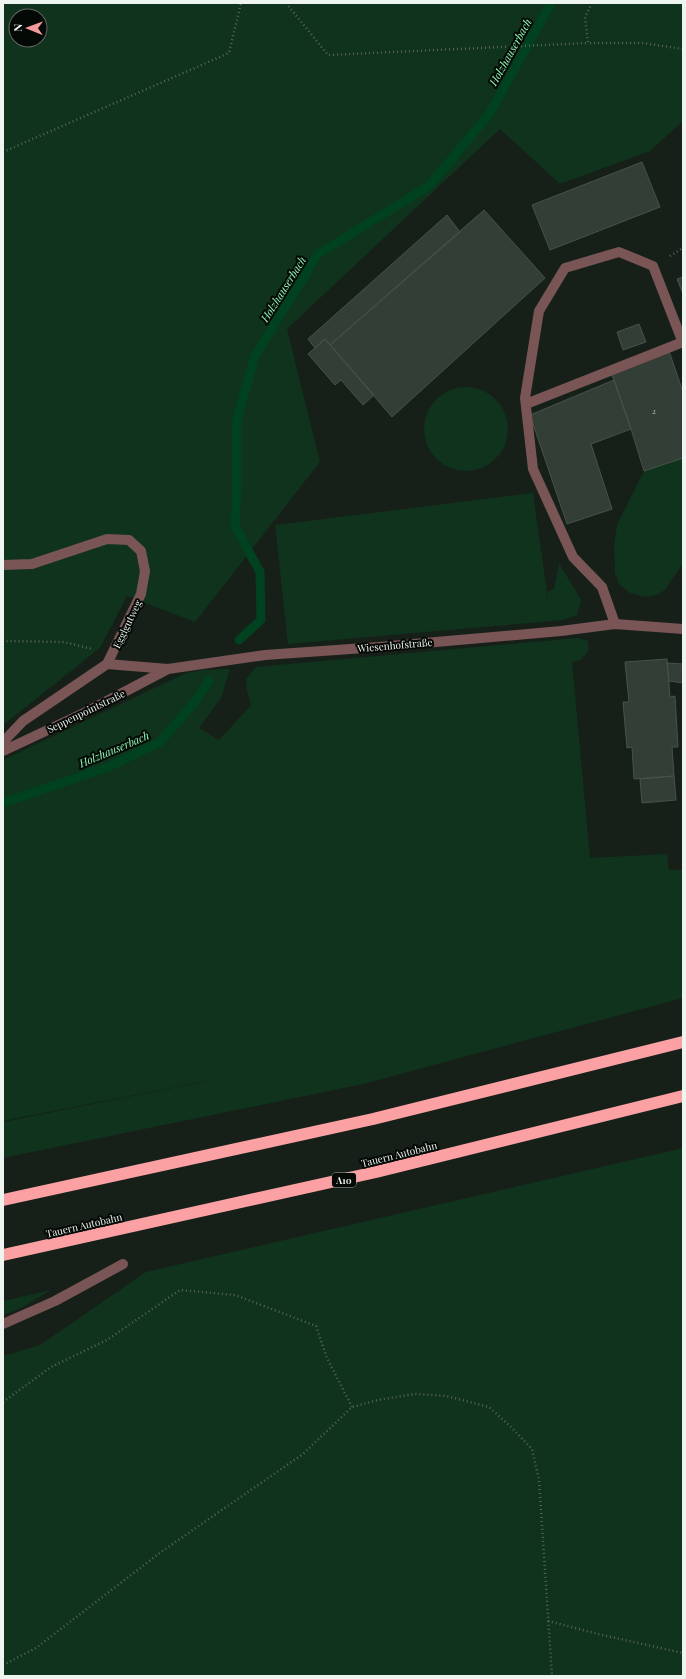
<svg xmlns="http://www.w3.org/2000/svg" width="686" height="1679" viewBox="0 0 686 1679" font-family="'Playfair Display',serif">
	<rect width="100%" height="100%" fill="#162019"/>
	<path fill="#0f331d" fill-rule="evenodd" d="M3,3H683V121L650,151L560,184L500,129L287,329L320,462L195,622L127,596L100,648L3,725ZM16,16H40V40H16Z
		M424 429a42 42 0 1 1 84 0a42 42 0 1 1-84 0Z
		M683,458V563L665,590L656,595L645,597L630,593L619,584L615,573L614,548L617,525L644,471Z
		M533,493L548,600V592L554,589L559,563L581,600L577,615L563,620L288,644L275,525Z
		M578,638L588,641V651L581,660L572,662L590,858L667,854L669,870H683V946L680,951L609,969L680,951L683,947V998L363,1084L3,1158V1122L277,1067L3,1121V760L186,673L203,670L230,669L221,698L199,728L219,740L251,705L247,692L246,679L256,667Z
		M683,1148V1676H3V1356L40,1345L146,1272Z
		M51,1290L21,1308L3,1315V1301Z"/>
	<g fill="none" stroke-linecap="round" stroke-linejoin="round">
		<path stroke="#004220" stroke-width="9" d="M239,640L261,620L260,572L235,526L237,488V419L255,356L318,254L429,186L490,113L551,3
			M3,803L108,767L160,742L193,704L209,681"/>
	</g>
	<path fill="#333e36" stroke="#47524a" d="M642,162L660,207L550,250L532,205Z
		M484,210L545,278L392,417L330,345Z
		M447,215L460,232L330,345L325,339L315,348L308,339Z
		M683,277V294L677,279Z
		M639,324L646,342L623,350L617,332Z
		M325,339L374,395L363,405L341,380L335,385L308,354Z
		M669,351L683,392V458L644,471L631,429L614,380L610,372Z
		M614,380L631,429L591,444L612,509L567,524L530,415Z
		M667,659L670,697L675,696L678,747H672L674,776L634,779L632,747L627,748L623,702H629L625,662Z
		M667,663L683,664V683L669,681Z
		M674,776L676,800L642,803L640,779Z"/>
	<g fill="none" stroke-linecap="round" stroke-linejoin="round">
		<path stroke="#5a635c" stroke-width="2.5" stroke-dasharray="1 3" stroke-linecap="butt" d="M286,3L328,55L588,43
			M592,3L585,17L588,43H643L683,49
			M3,5L4,3
			M3,152L229,53L241,3
			M670,256L683,248
			M3,639L7,641L64,642L92,649
			M3,1402L51,1367L107,1340L180,1290L235,1295L316,1326L327,1358L352,1407
			M548,1621L598,1634L683,1653
			M3,1665L36,1648L161,1552L303,1454L352,1407L378,1400L415,1394L446,1396L489,1407L509,1425L532,1449L539,1480L552,1676"/>
		<path stroke="#795556" stroke-width="10" d="M526,404L683,342
			M3,565L32,564L107,539L129,540L141,551L145,571L141,594L107,664L23,721L3,742
			M615,624L602,587L573,557L533,469L525,398L539,311L565,268L619,252L653,266L683,343
			M107,664L168,669L265,655L379,647L561,631L615,624L683,629
			M3,751L86,712L168,669
			M3,1324L55,1301L123,1264"/>
		<path stroke="#fba1a4" stroke-width="12" d="M3,1200L373,1119L683,1042
			M3,1255L376,1172L683,1096"/>
	</g>
	<g text-anchor="middle" dominant-baseline="central" stroke-width="4" stroke-linejoin="round" paint-order="stroke">
		<g font-size="8" fill="#bfc6c1">
			<text x="654" y="410">2</text>
		</g>
		<rect fill="#050906" stroke="#a8aea9" stroke-width="1" x="332" y="1173" width="24" height="14" rx="3"/>
		<g font-size="9" font-weight="bold" fill="#eef4ef">
			<text x="344" y="1180">A10</text>
		</g>
		<g font-size="10" fill="#eef4ef" stroke="#050906">
			<text transform="translate(127 624) rotate(-64)">Egglgutweg</text>
			<text transform="translate(395 645) rotate(-5)">Wiesenhofstraße</text>
			<text transform="translate(86 711) rotate(-26)">Seppenpointstraße</text>
			<text transform="translate(399 1154) rotate(-14)">Tauern Autobahn</text>
			<text transform="translate(84 1225) rotate(-13)">Tauern Autobahn</text>
		</g>
		<g font-size="11" font-style="italic" fill="#8ff8b4" stroke="#050906">
			<text transform="translate(510 52) rotate(-61)">Holzhauserbach</text>
			<text transform="translate(283 289) rotate(-58)">Holzhauserbach</text>
			<text transform="translate(114 749) rotate(-23)">Holzhauserbach</text>
		</g>
	</g>
	<rect width="686" height="1679" fill="none" stroke="#eef4ef" stroke-width="8"/>
	<g transform="translate(28 28) rotate(271)"><circle r="19" fill="#050906" stroke="#626763"/>
	<path d="M0-3L7 15L0 10L-7 15Z" fill="#f59b9d"/>
	<text y="-6" font-size="11" font-weight="bold" text-anchor="middle" fill="#eef4ef">N</text>
	</g>
</svg>
